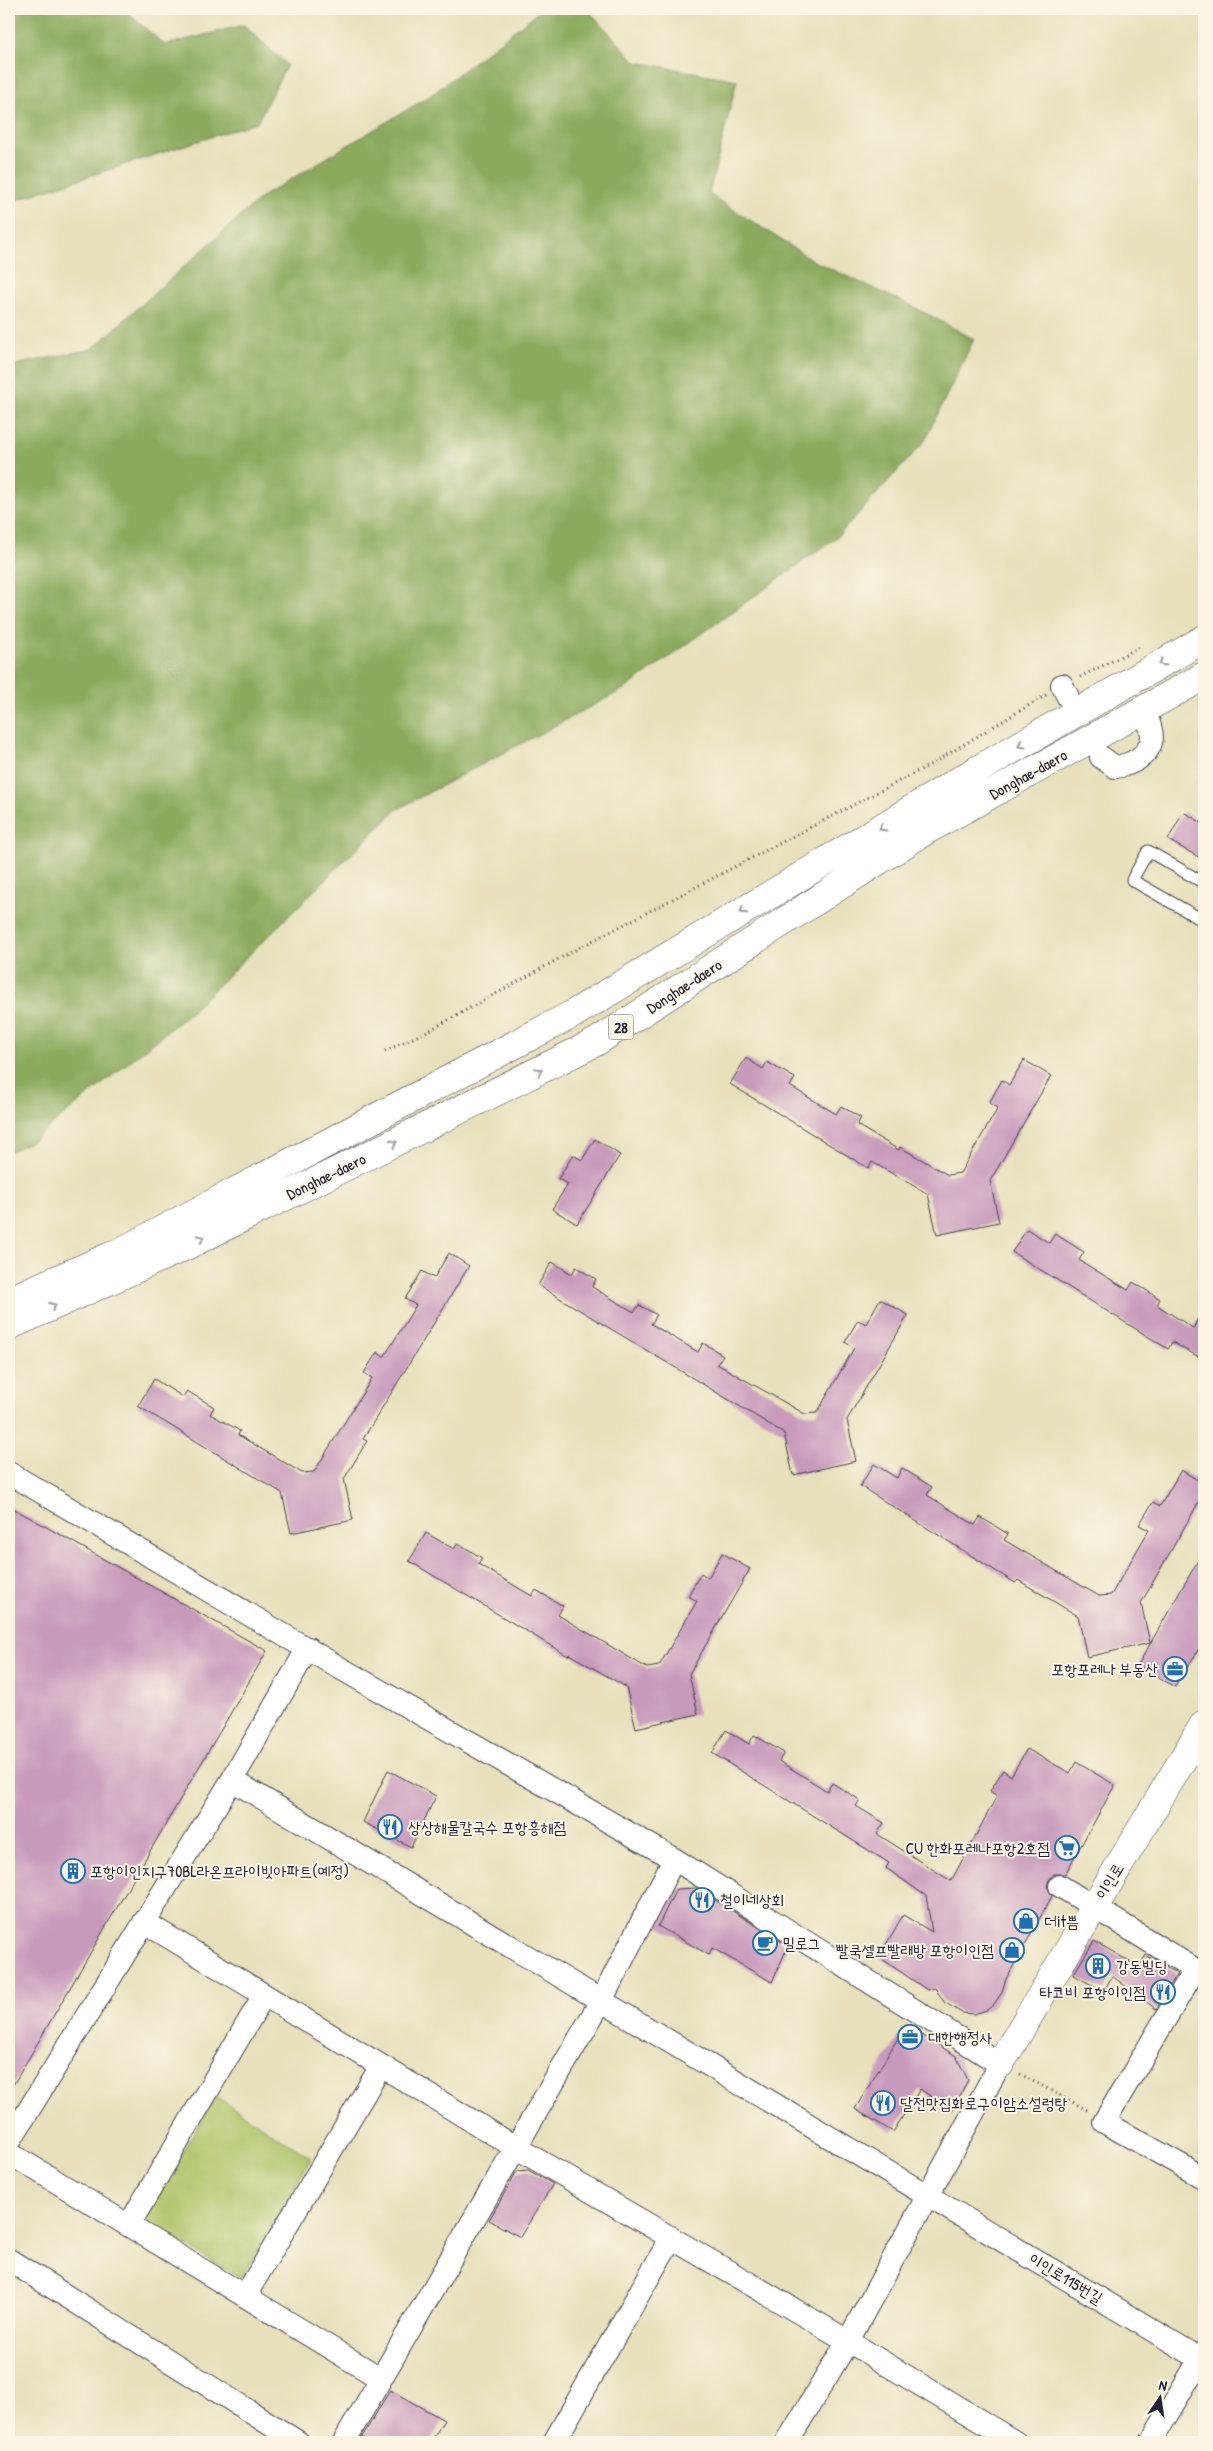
<svg xmlns="http://www.w3.org/2000/svg" width="1213" height="2451" viewBox="0 0 1213 2451" font-family="'Patrick Hand','Poor Story',sans-serif">
	<rect width="100%" height="100%" fill="#fcf5e5"/>
	<filter id="ink" filterUnits="userSpaceOnUse"><feTurbulence type="fractalNoise" baseFrequency=".02" numOctaves="2"/><feDisplacementMap in="SourceGraphic" scale="10" xChannelSelector="R" yChannelSelector="G"/><feConvolveMatrix kernelMatrix="1 2 1 2 8 2 1 2 1" color-interpolation-filters="sRGB"/></filter>
	<filter id="wash" filterUnits="userSpaceOnUse"><feTurbulence type="fractalNoise" baseFrequency=".0096" numOctaves="4" result="noise"/><feDisplacementMap in="SourceGraphic" scale="20" xChannelSelector="R" yChannelSelector="G"/><feGaussianBlur stdDeviation="1.12" result="paint"/><feColorMatrix in="noise" values="0 0 0 0 0 0 0 0 0 0 0 0 0 0 0 0 0 1.4 0 .05"/><feComposite in="paint" operator="in"/></filter>
	<g filter="url(#wash)">
		<rect width="100%" height="100%" fill="#e7e0bb"/>
		<path fill="#afc469" stroke="#687352" d="M215,2096L311,2158L241,2278L144,2220Z"/>
		<path fill="#8baa5d" stroke="#56664c" d="M9,9H123L165,45L244,25L287,65L257,122L9,202Z
			M542,9H587L636,62L737,80L709,194L814,261L910,305L974,339L924,442L837,537L626,688L396,810L193,1010L32,1141L9,1152V366L92,349L263,196L430,96Z"/>
		<g id="blocks">
			<path fill="#c799bb" d="M1183,812L1204,824V860L1168,840Z
				M746,1058L763,1069L767,1062L795,1078L790,1086L836,1114L841,1106L861,1118L857,1125L899,1150L900,1147L948,1175L960,1173L998,1108L989,1103L1002,1080L1009,1085L1024,1060L1051,1076L990,1181L999,1222L937,1235L928,1194L872,1162L868,1168L730,1084Z
				M595,1139L620,1155L577,1224L552,1209L568,1184L558,1179L573,1155L582,1160Z
				M1027,1229L1049,1243L1055,1234L1084,1252L1079,1260L1128,1290L1133,1282L1160,1299L1157,1305L1193,1328L1204,1309V1360L1172,1342L1168,1349L1012,1252Z
				M449,1253L469,1266L363,1439L367,1441L344,1479L353,1520L291,1533L282,1493L138,1406L154,1379L183,1397L187,1391L214,1407L210,1414L240,1431L238,1435L302,1473L314,1472L372,1378L364,1373L377,1352L384,1357L416,1305L405,1299L422,1271L434,1278Z
				M552,1262L572,1274L576,1267L596,1279L592,1287L634,1312L639,1305L657,1315L651,1324L698,1352L703,1343L723,1355L717,1364L805,1414L817,1413L854,1348L845,1342L858,1320L866,1324L880,1299L908,1315L847,1420L856,1461L793,1475L784,1433L538,1285Z
				M874,1464L897,1478L902,1468L932,1487L927,1495L975,1525L980,1517L1008,1534L1004,1540L1099,1596L1111,1595L1149,1530L1139,1525L1153,1502L1160,1506L1181,1470L1204,1484V1493L1141,1603L1150,1643L1087,1657L1078,1616L1018,1580L1015,1583L860,1486Z
				M9,1506L267,1651L9,2092Z
				M426,1533L454,1549L458,1543L482,1558L478,1564L532,1596L536,1590L563,1606L558,1615L647,1668L659,1666L697,1601L688,1596L701,1573L708,1578L722,1553L750,1569L689,1674L698,1714L636,1728L626,1687L569,1654L568,1656L409,1561Z
				M1204,1550V1641L1175,1687L1138,1665Z
				M726,1730L749,1744L754,1735L784,1753L779,1761L827,1791L832,1783L860,1800L856,1806L884,1823L877,1834L951,1881L997,1796L990,1791L1003,1770L1011,1776L1027,1749L1070,1773L1076,1762L1115,1785L1065,1874H1054L1049,1880L1047,1886L1052,1896L1006,1979L1001,1994L994,2004L987,2010L974,2014L962,2013L944,2002L935,1988L927,1990L879,1957L903,1915L932,1932L926,1896L886,1868L889,1863L712,1753Z
				M388,1770L436,1796L411,1847L363,1822Z
				M696,1888L788,1946L772,1982L712,1948L709,1955L658,1926L676,1889Z
				M1094,1941L1139,1967L1146,1955L1177,1974L1156,2009L1112,1976L1104,1991L1073,1975Z
				M906,2025L956,2056L968,2080L952,2111L920,2089L893,2132L855,2109Z
				M528,2170L553,2184L520,2237L489,2220L517,2171Z
				M390,2390L444,2420L431,2442H370L362,2437Z"/>
		</g>
	</g>
	<g filter="url(#ink)">
		<use href="#blocks" fill-opacity="0" stroke="#403e4e" stroke-width="1"/>
		<g fill="none" stroke-linecap="round" stroke-linejoin="round">
			<defs>
				<path id="service" d="M1204,883L1148,851L1132,880L1204,921"/>
				<path id="minor" d="M1062,685L1068,697
					M1101,757L1115,767C1131,765 1150,756 1152,737C1152,729 1147,718 1145,710
					M9,1473L333,1664L674,1859L1000,2064L848,2341L787,2442
					M232,1780L1204,2361
					M1060,1886L1204,1975
					M144,1922L515,2147L848,2341L1015,2442
					M1195,1969L1104,2122L1204,2178
					M9,2142L232,1780L308,1648
					M9,2153L380,2378
					M129,2225L264,1995
					M9,2260L298,2442
					M245,2296L381,2066
					M344,2442L601,2001L674,1859
					M554,2442L671,2238
					M1151,2442L1204,2352"/>
				<path id="tertiary" d="M1000,2064L1204,1724"/>
				<path id="primary" d="M9,1300L120,1252L573,1014L965,777L1204,639
					M9,1326L184,1247L596,1042L925,831L1204,676"/>
			</defs>
			<use href="#service" stroke="#403e4e" stroke-width="13"/>
			<use href="#minor" stroke="#403e4e" stroke-width="24"/>
			<use href="#tertiary" stroke="#403e4e" stroke-width="29"/>
			<use href="#primary" stroke="#403e4e" stroke-width="29"/>
			<path stroke="#403e4e" stroke-width="3" stroke-dasharray="1 4" stroke-linecap="butt" d="M1080,677L1142,646
				M385,1051L432,1029L573,951L928,766L1046,695
				M1020,2074L1089,2111"/>
			<use href="#service" stroke="#fff" stroke-width="11"/>
			<use href="#minor" stroke="#fff" stroke-width="22"/>
			<use href="#tertiary" stroke="#fff" stroke-width="28"/>
			<use href="#primary" stroke="#fff" stroke-width="28"/>
		</g>
		<defs><path id="oneway-chevron" d="M-2-3.5L2.5 0L-2 3.5" fill="none" stroke-width="1.6" stroke-linecap="round" stroke-linejoin="round" transform="scale(1.25)"/></defs>
		<g stroke="#9c9ca7">
			<use href="#oneway-chevron" transform="translate(1162 663) rotate(150)"/>
			<use href="#oneway-chevron" transform="translate(1021 745) rotate(150)"/>
			<use href="#oneway-chevron" transform="translate(882 828) rotate(149)"/>
			<use href="#oneway-chevron" transform="translate(743 911) rotate(149)"/>
			<use href="#oneway-chevron" transform="translate(539 1071) rotate(-26)"/>
			<use href="#oneway-chevron" transform="translate(394 1143) rotate(-26)"/>
			<use href="#oneway-chevron" transform="translate(201 1238) rotate(-26)"/>
			<use href="#oneway-chevron" transform="translate(53 1306) rotate(-24)"/>
		</g>
	</g>
	<defs>
		<symbol id="office-ring" viewBox="-11 -11 22 22"><circle r="9.5" fill="#fcf5e5" stroke="#1f6fb2" stroke-width="1.5"/><path d="M-6-3h4V-5.5h4V-3h4V5H-6ZM-1-4.5V-3h2v-1.5ZM-6 0V1H6V0Z" fill="#1f6fb2"/></symbol>
		<symbol id="restaurant-ring" viewBox="-11 -11 22 22"><circle r="9.5" fill="#fcf5e5" stroke="#1f6fb2" stroke-width="1.5"/><path d="M-5-6h1v4h1v-4h1v4h1v-4h1v5L-1.5 .5V6h-2V.5L-5-1ZM5-6V6H3V1.5H1.5Q1.5-4 5-6Z" fill="#1f6fb2"/></symbol>
		<symbol id="supermarket-ring" viewBox="-11 -11 22 22"><circle r="9.5" fill="#fcf5e5" stroke="#1f6fb2" stroke-width="1.5"/><path d="M-6-5.5h2.5l.6 2H6L4.5 2H-2.5L-4.4-4H-6ZM-1.5 3.2a1.3 1.3 0 1 0 .1 0ZM3 3.2a1.3 1.3 0 1 0 .1 0Z" fill="#1f6fb2"/></symbol>
		<symbol id="building-ring" viewBox="-11 -11 22 22"><circle r="9.5" fill="#fcf5e5" stroke="#1f6fb2" stroke-width="1.5"/><path d="M-4-6H4V6H1V3H-1V6H-4ZM-2.5-4.3h1.7v1.8h-1.7ZM.8-4.3h1.7v1.8H.8ZM-2.5-1h1.7V.8h-1.7ZM.8-1h1.7V.8H.8Z" fill="#1f6fb2"/></symbol>
		<symbol id="shop-ring" viewBox="-11 -11 22 22"><circle r="9.5" fill="#fcf5e5" stroke="#1f6fb2" stroke-width="1.5"/><path d="M-5-2.5h2.3a2.7 3.5 0 0 1 5.4 0H5L5.5 6h-11ZM-1.5-2.5h3a1.5 2.3 0 0 0-3 0Z" fill="#1f6fb2"/></symbol>
		<symbol id="cafe-ring" viewBox="-11 -11 22 22"><circle r="9.5" fill="#fcf5e5" stroke="#1f6fb2" stroke-width="1.5"/><path d="M-5.5-4.5H6V0H3Q3 3.5 0 3.5H-2.5Q-5.5 3.5-5.5 0ZM3-3.2v2h1.7v-2ZM-6 4.5H4V6H-6Z" fill="#1f6fb2"/></symbol>
	</defs>
	<g fill-rule="evenodd">
		<use href="#office-ring" x="1161" y="1655" width="28" height="28"/>
		<use href="#restaurant-ring" x="376" y="1813" width="28" height="28"/>
		<use href="#supermarket-ring" x="1053" y="1834" width="28" height="28"/>
		<use href="#building-ring" x="59" y="1857" width="28" height="28"/>
		<use href="#restaurant-ring" x="688" y="1886" width="28" height="28"/>
		<use href="#shop-ring" x="1012" y="1907" width="28" height="28"/>
		<use href="#cafe-ring" x="751" y="1929" width="28" height="28"/>
		<use href="#shop-ring" x="998" y="1936" width="28" height="28"/>
		<use href="#building-ring" x="1084" y="1952" width="28" height="28"/>
		<use href="#restaurant-ring" x="1149" y="1978" width="28" height="28"/>
		<use href="#office-ring" x="896" y="2023" width="28" height="28"/>
		<use href="#restaurant-ring" x="869" y="2089" width="28" height="28"/>
	</g>
	<g text-anchor="middle" dominant-baseline="central" stroke-width="4" stroke-linejoin="round" paint-order="stroke">
		<rect fill="#fcf5e5" stroke="#63616e" stroke-width="1" x="608.5" y="1014.5" width="25" height="25" rx="4"/>
		<g font-size="15" font-weight="bold" fill="#22223b">
			<text x="621" y="1027">28</text>
		</g>
		<g font-size="16" fill="#22223b" stroke="#fcf5e5">
			<text transform="translate(1028 774) rotate(-29)">Donghae-daero</text>
			<text transform="translate(684 986) rotate(-33)">Donghae-daero</text>
			<text transform="translate(326 1176) rotate(-26)">Donghae-daero</text>
			<text transform="translate(1109 1881) rotate(-59)">이인로</text>
			<text transform="translate(1066 2278) rotate(31)">이인로115번길</text>
		</g>
		<g font-size="16" fill="#22223b" stroke="#fcf5e5" text-anchor="start">
			<text x="1158" y="1669" text-anchor="end">포항포레나 부동산</text>
			<text x="408" y="1827">상상해물칼국수 포항흥해점</text>
			<text x="1050" y="1848" text-anchor="end">CU 한화포레나포항2호점</text>
			<text x="90" y="1871">포항이인지구70BL라온프라이빗아파트(예정)</text>
			<text x="720" y="1900">철이네상회</text>
			<text x="1044" y="1921">더it쁨</text>
			<text x="782" y="1943">밀로그</text>
			<text x="994" y="1950" text-anchor="end">빨쿡셀프빨래방 포항이인점</text>
			<text x="1116" y="1966">강동빌딩</text>
			<text x="1146" y="1992" text-anchor="end">타코비 포항이인점</text>
			<text x="928" y="2037">대한행정사</text>
			<text x="900" y="2103">달전맛집화로구이암소설렁탕</text>
		</g>
	</g>
	<rect width="1213" height="2451" fill="none" stroke="#fcf5e5" stroke-width="30"/>
	<g transform="translate(1160 2398) rotate(13)" stroke="#fcf5e5" stroke-width="4" paint-order="stroke">
	<path d="M0-4L9 19L0 12L-9 19Z" fill="#22223b"/>
	<text y="-8" font-size="14" font-weight="bold" text-anchor="middle" fill="#22223b">N</text>
	</g>
</svg>
